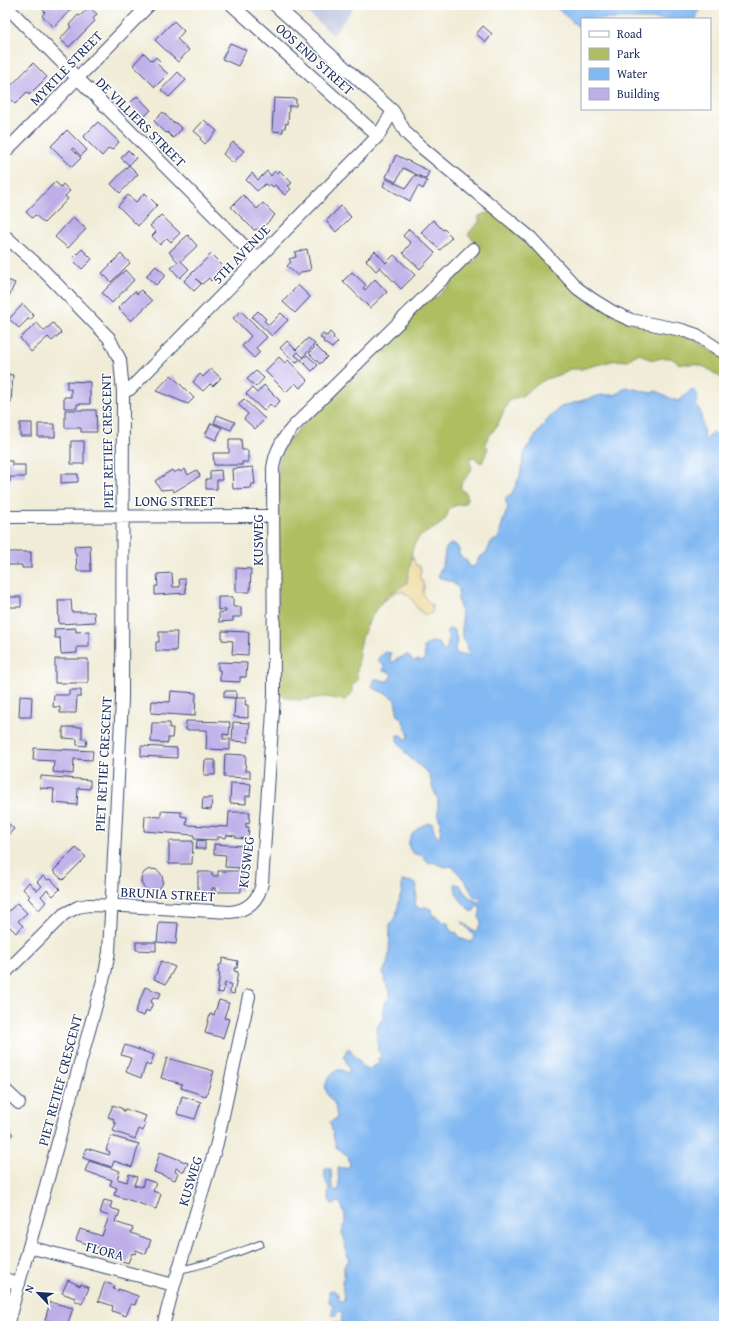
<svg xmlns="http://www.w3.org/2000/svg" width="729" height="1331" viewBox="0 0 729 1331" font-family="'Gentium Book Plus',serif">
	<rect width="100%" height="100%" fill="#fff"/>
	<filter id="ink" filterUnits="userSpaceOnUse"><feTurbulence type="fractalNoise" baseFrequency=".025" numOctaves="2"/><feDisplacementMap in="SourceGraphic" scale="8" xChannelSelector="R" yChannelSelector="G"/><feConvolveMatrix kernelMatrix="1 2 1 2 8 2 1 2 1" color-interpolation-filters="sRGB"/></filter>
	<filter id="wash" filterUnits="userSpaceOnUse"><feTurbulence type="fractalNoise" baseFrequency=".012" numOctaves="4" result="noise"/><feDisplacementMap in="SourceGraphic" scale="16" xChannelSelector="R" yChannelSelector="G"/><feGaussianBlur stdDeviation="0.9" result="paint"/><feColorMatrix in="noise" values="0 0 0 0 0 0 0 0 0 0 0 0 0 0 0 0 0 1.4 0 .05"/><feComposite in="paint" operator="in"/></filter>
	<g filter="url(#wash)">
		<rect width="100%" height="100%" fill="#f0ecd7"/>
		<path fill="#bdc3de" d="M299,5H355L333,35Z"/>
		<path fill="#aebe61" stroke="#647660" d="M492,211L505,220L585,298L685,335L724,356V380L705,367L695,364H680L671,358H661L654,360L649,359L640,354L635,355L627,361L616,360L581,369H570L561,374L546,379L530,389L522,396L512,399L508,402L497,426L487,439L485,444L488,448L482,463L478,461L474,457L469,459L472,469L460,486L463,491L467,494V499L464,504C460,505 453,505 450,509C447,513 447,518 443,522C433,531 418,533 413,547C410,556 412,576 407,583C403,588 391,591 387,596C368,617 359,638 358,665C357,670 356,675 358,680L352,686C353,693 351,696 345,700C338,700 331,697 323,697C307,699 292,704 278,693V468L281,454L289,439L430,298H436L456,278V272C461,267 466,260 473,263L479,257L477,252L480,247L468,234L479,222V216Z
			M5,1284C14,1292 8,1304 5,1314Z"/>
		<path fill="#eeda9e" stroke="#84847e" d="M412,555L415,564L420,567L421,572L419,577C421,579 424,583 424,586C424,590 422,592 424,596C428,604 434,602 432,613L427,615L422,613L415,605L410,596L401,591L396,592L384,601L387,596L407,583Z"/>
		<path fill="#83b9f2" stroke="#4f74a8" d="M553,5H701L696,19H582V30Z
			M626,387L651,393L656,391C664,394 671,400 679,401L691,390L695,391L698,396L696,406L700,410L705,440H707L709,435L713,432L717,436L722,437L724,441V1326H336L335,1321L341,1325L342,1313L340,1311L336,1315H333L332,1313L333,1305L329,1302V1291L334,1290L338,1294V1299L342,1302L344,1301C344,1294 342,1285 342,1280L344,1279V1266L349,1260L346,1251L345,1240L342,1233C347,1218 346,1215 339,1201L333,1205C327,1199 328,1195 329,1187C325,1182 323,1173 326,1168L331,1169L332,1188L337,1191L339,1189L338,1168H348L350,1164L348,1156L336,1147L330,1122L337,1118C336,1114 336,1108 335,1105C334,1102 331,1100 329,1097C321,1085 328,1078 337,1070H342L347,1073H349V1068L344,1056L347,1049H350C353,1053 356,1059 360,1061C362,1067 363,1068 369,1070L373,1066L377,1065L379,1063L378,1058H380L381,1055L378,1051V1043L376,1033L377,1027L383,1018L384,1003L390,997V991L385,982L383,972L387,964L389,954L390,924L396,916L400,897L402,893V881L407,882L409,881L416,884L417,886L415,905L419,908L426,907L431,909L432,915L437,917L443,922L448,923L449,928L452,932L457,933L460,938L470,942L472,941L474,936L462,922L465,923L470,929L477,931L481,922L479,917L481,907L479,906L475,908L474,911L472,912C463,903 455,897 455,884L460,885C464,893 470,899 479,902L481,901L482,899L474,897L465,881L453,867L451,866L445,867L432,862L429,863C427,861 425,858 422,856C419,854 414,855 411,851C402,839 421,822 432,823L434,831L438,837L440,836L441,825L438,815V799L433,789L429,774L407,755L397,740V735H402L406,739L408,738L409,736L402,719L398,716L395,700L391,696L373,688L372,686L375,679H378L385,681H388L392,675L388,671H383L384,666L382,664L380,663L378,658L386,652L391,653L390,661L392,662L406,655H408L413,661L418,660L423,662L425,657L424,647L431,642L439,643L444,652L446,651L449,638L446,631L449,629L454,630L457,640L455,648L456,653L461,655L466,654L468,656L469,654L462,634V618L458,600L459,589C454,583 448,579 440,578L438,576C439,570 443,566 444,560C445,553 443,548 451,544L456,545L459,549V555L467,561L469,566L474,567L479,558L487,552L491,542L496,540L499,537L501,527L508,507L506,503V497L511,495L513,491L520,476L525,451L531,442L547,420L558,409L563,406L601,395H612L617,394Z"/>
		<g id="blocks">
			<path fill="#bdaee8" d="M48,5L53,6L54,5H75L54,27L42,16L45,12L43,10Z
				M89,7L97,14L93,19L95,21L69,47L60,39L71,27L69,25L78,15L80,16Z
				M174,21L184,31L177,39L189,50L178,62L155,40Z
				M483,26L492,34L486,42L476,34Z
				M230,43L246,50L238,66L222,59Z
				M144,53L152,61L156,57L160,61L157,64L168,74L155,87L133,65Z
				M33,63L47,77L29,95L27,92L15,104L5,94V92Z
				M178,72L186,80L169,97L161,90Z
				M137,96L151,110L144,117L130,103Z
				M274,98L296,99V106H289L288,124L286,123L285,128H283V132L272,131Z
				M163,112L173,123L175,122L182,129L173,138L167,132L166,133L154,121Z
				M204,120L217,131L205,144L200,139L201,137L194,131Z
				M98,122L119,142L112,150L109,148L102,156L83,137Z
				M67,130L87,150L81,156L73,148L72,149L81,158L72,167L51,146Z
				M233,142L244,151L233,163L223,154Z
				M128,150L136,158L129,165L138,174L120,193L111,184L129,165L121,158Z
				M396,155L429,171L426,179L403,168L396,182L386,177Z
				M279,170L292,183L288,186L291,189L285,195L275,185L273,187L270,184L268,186L265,184L257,191L246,180L252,173L258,180L267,171L271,176L275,171L277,173Z
				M415,175L427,181L423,189L418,186L410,201L383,186L386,179L406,188Z
				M55,182L61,187L63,184L70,191L65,196L68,199L44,223L35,215L32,218L26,212Z
				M145,193L157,205L138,226L118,206L128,195L136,202Z
				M243,195L257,209L263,203L275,215L262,228L254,230L231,207Z
				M341,206L351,217L336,232L326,221Z
				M161,215L180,233L171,242L167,238L160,245L152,236L156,232L150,226Z
				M73,217L86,229L68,248L55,237Z
				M433,220L443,230L444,229L452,237L440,250L421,232Z
				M409,229L435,253L420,269L403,253L411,243L403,236Z
				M188,235L197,246L181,261L189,269L180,278L171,268L178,262L169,252Z
				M82,249L92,259L82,269L72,259Z
				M307,249L311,270L302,272L298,276L287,266L291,262L289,259L296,257L295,252Z
				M375,251L386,263L394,255L415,275L401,289L380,267L376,271L366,260Z
				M121,254L130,263L111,282L102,273Z
				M211,254L222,265L216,272L218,274L211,281L209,278L202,284L196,279L201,284L194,291L184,281Z
				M156,266L166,275L156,285L146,276Z
				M125,270L134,280L112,303L102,293Z
				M352,272L366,285L363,288L365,290L375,279L387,292L370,308L343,281Z
				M5,279L15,283L6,303L5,302Z
				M298,285L310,297L295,313L283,302Z
				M141,290L152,301L131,321L118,308L135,291L137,294Z
				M23,304L34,316L30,320L28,319L19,328L9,319Z
				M241,311L267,337L256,348L260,352L254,358L242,346L251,336L233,318Z
				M258,311L266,319L264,321L269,325L281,313L288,320L272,336L252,317Z
				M37,323L44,331L53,323L61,333L52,341L48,337L31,352L20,338Z
				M330,332L334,336L333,338L338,342L332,348L323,342L324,340L320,338L322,334L327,336Z
				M308,338L315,344L303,357L298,352L295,355L300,359L296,363L280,348L287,341L296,350Z
				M316,346L327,357L320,364L309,353Z
				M307,355L318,365L312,371L301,360Z
				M279,357L285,363L288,360L308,381L300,388L295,383L286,392L265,371Z
				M211,369L221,378L213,386L210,384L203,391L193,382L200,374L203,377Z
				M256,371L264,378L256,387L247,379Z
				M5,374L13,375L11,403H5Z
				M171,375L194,398L188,404L156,391Z
				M67,381L90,382V404H77V408H64V397H71V389H67Z
				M264,385L280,401L274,408L270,404L264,411L246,394L252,388L257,393Z
				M244,399L265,419L255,429L244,419L248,414L238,404Z
				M65,410H96L97,432H81V428H65Z
				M217,415L235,422L231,430L214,423Z
				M20,423H32V436H20Z
				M211,423L222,428L216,440L205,435Z
				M38,424H55V437H38Z
				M229,439H241L242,450H248V462H242V465H214L213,453H229Z
				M71,441H84V464H71Z
				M5,461H12V465H25V477H10V482H5Z
				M253,467L255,484H252L251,488L233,489L232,469Z
				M185,469L188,475L197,470L200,476L174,492L172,489L161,490L155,481L172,470L174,473L179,470L180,472Z
				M221,470L222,480H217V489H206V479H210V471Z
				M61,474H78V482L61,483Z
				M90,545L91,571H77L76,554H75L74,546Z
				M6,552H31V568H22V565H6Z
				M236,568L251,569L250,592H236Z
				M172,573L173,587H180L179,579H185L186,593L155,595V586H158L157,574Z
				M5,597H21V607H5Z
				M218,597H233V607H241V617H233V621L219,622V613L226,612V610H218Z
				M58,600H71L72,612H94L95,622L59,624Z
				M76,628V632L89,631V647H77V653L61,654L60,638H55L54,629Z
				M222,631L249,632L248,655L232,654L233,641L222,640Z
				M159,632H177L176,651H156V642H159Z
				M55,659H88V683H55Z
				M218,662L247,663L246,677H240V682L220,681V670H218Z
				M69,690H81V697H77L76,713H60V707H53L54,695H69Z
				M171,691L196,693L195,716L151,713L152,701L170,702Z
				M224,691H236V698L224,697Z
				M20,696L32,697L31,717H19Z
				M235,698H246L245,705H248V718L234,717Z
				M186,721L230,722L229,735L223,734V739H230V750L206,749L207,730H186Z
				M233,722L250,723L248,742L232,741Z
				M152,723H170L169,728H173L172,738H168V743L151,742Z
				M63,727H82V739H87L86,746L77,745V739L63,738Z
				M141,746L177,748V758L141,756Z
				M34,748L93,751L92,760L74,759L73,774L53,772L54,761L33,760Z
				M225,754L246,755L245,771H250V778L224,777Z
				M205,760H215V775H204Z
				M41,776L90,780V789L78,788L77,805L53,803L54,789L40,788Z
				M231,783L251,784L250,796H246V804L230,803Z
				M203,798H212L211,810L202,809Z
				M161,811L181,812V816L187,817L186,825L228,827L229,812H250L249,824L246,823V827H249L248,839L236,838V836L227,835L226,838L218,837V840L194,839V835L144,831L145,816L161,817Z
				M5,820L14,829L5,839Z
				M197,840L205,841V849H196Z
				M169,841H193L192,864H169Z
				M214,844L247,846L246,857L242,856L241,868L225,867L226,855L214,854Z
				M76,848L86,857L63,880L53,871Z
				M141 880a11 11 0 1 1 22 0a11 11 0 1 1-22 0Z
				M218,871H241V892H215V888H212V892H198V872H212V876H218Z
				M43,876L48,880L51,879L60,889L53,896L47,890L41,896L46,902L39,910L28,898L30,896L23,889L29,882L37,891L42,886L37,882Z
				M17,903L27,913L18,921L23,926L16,933L5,922V909L8,912Z
				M159,922L178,923L176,944L157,942Z
				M136,942H156V951L136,950Z
				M223,958L238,961L237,968H235L234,971L238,972L234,994L230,993L231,984L225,983L223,993L217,992L220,973H218L219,965H221Z
				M161,961L175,967L166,984L154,979Z
				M145,987L161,993L158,999L153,997L151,1002L153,1003L149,1012L146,1010L144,1016L135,1013Z
				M219,1000L229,1003L224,1018L229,1019L223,1038L205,1033L210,1014L214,1015Z
				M125,1045L154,1055L150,1066L146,1064L141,1078L126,1072L131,1058L121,1055Z
				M167,1058L214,1071L206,1096L181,1088L182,1084L161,1078Z
				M182,1096L201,1102L195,1119L177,1114Z
				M113,1105L123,1109V1111H124L125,1109L146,1116L143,1123L146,1124L143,1131L139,1129L135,1139L113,1131L116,1123H113L114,1119L108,1117Z
				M5,1127L13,1134L5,1143Z
				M111,1136L139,1144L132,1167L114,1161L112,1167L83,1158L86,1148L109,1155L110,1152L106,1150Z
				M160,1152L188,1163L184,1172L176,1168L175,1172L178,1173L175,1180L154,1172Z
				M89,1161L120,1171L117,1179L127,1182L129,1174L137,1177L134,1185L142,1187L144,1179L156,1183L153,1191L161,1194L156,1209L114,1195L117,1188L110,1185L112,1180L85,1171Z
				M104,1200L112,1202L110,1208L120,1211L118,1217L117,1216L115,1222L133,1228L131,1233L151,1240L146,1254L136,1250L135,1254L132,1253L128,1263L106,1255L108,1251L76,1240L80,1229L102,1236L109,1216L100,1213Z
				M68,1280L80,1286L81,1284L89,1288L82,1304L74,1300L75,1298L62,1293Z
				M105,1282L115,1286L113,1289L118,1291V1289L138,1296L135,1305L131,1304L126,1316L112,1311L113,1306L98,1301Z
				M50,1302L73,1308L67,1326L45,1320Z"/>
		</g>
	</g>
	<g filter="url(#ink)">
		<use href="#blocks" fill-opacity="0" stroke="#3b4b70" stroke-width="1"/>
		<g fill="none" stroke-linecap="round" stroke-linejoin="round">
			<defs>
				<path id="service" d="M178,1270C207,1265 233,1254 260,1244"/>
				<path id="minor" d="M5,5L257,259
					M232,5L378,136
					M275,5L393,111L406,133L420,146L531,238L577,288L592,299L613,312L631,320L682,330L697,335L724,353
					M5,152L149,5
					M5,236L42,269L109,338L120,360L123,392L122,700L109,952L105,973L7,1326
					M123,392L130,389L378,136L393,111
					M5,517L273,516
					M5,973L64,914L78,907L88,905L123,906L230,912C247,911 259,900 262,883L274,695L273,468C275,452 282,439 293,427L473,249
					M5,1090L19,1103
					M29,1247L174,1285
					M5,1279L19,1284
					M163,1326L174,1285L217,1143L249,996"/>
			</defs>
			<use href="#service" stroke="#3b4b70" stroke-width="8"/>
			<use href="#minor" stroke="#3b4b70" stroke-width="14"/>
			<use href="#service" stroke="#fff" stroke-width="6"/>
			<use href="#minor" stroke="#fff" stroke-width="12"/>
		</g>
	</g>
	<g text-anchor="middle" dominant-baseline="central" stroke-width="3" stroke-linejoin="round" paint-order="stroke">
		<g font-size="14" fill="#1b2f5e" stroke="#fff">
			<text transform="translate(315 59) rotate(42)">OOS END STREET</text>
			<text transform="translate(66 68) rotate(-46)">MYRTLE STREET</text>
			<text transform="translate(141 122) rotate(45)">DE VILLIERS STREET</text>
			<text transform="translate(241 254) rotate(-46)">5TH AVENUE</text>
			<text transform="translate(107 441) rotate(-91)">PIET RETIEF CRESCENT</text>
			<text x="175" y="501">LONG STREET</text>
			<text transform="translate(258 540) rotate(-90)">KUSWEG</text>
			<text transform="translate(103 764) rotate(-87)">PIET RETIEF CRESCENT</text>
			<text transform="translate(246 862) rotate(-83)">KUSWEG</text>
			<text transform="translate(168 894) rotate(3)">BRUNIA STREET</text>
			<text transform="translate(60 1080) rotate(-75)">PIET RETIEF CRESCENT</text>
			<text transform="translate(190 1181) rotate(-73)">KUSWEG</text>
			<text transform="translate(105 1251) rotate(15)">FLORA</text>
		</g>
	</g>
	<rect width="729" height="1331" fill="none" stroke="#fff" stroke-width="20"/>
	<rect x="581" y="18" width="130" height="92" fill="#ffffff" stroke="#a4acbf"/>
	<rect x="589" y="31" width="20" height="6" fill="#ffffff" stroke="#a4acbf"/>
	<text x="617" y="38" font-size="12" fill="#1b2f5e">Road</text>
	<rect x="589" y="48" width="20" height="12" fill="#aebe61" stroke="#a4acbf"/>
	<text x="617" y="58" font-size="12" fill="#1b2f5e">Park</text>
	<rect x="589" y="68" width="20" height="12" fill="#83b9f2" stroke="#a4acbf"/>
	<text x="617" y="78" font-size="12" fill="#1b2f5e">Water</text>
	<rect x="589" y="88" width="20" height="12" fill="#bdaee8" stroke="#a4acbf"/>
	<text x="617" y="98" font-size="12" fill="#1b2f5e">Building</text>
	<g transform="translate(38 1293) rotate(295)" stroke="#ffffff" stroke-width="3" paint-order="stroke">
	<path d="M0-3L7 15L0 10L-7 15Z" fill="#1b2f5e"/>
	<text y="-6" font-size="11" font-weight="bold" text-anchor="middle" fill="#1b2f5e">N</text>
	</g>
</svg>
